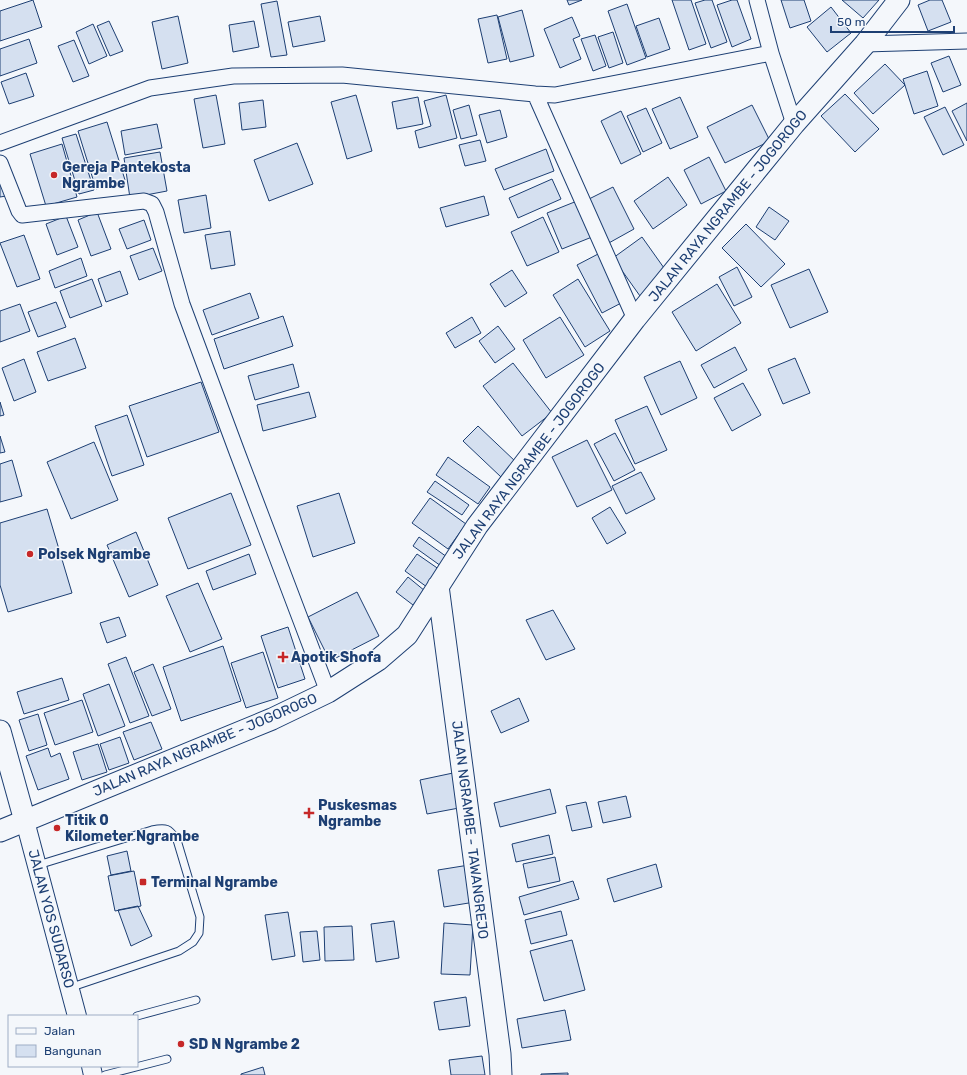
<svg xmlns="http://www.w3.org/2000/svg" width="967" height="1075" viewBox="0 0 967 1075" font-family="Rubik,sans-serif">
	<rect width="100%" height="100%" fill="#f4f7fb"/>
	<path fill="#d5e0f0" stroke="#1d3f73" d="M33,0L42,27L0,41V11Z
		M567,0H582L569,5Z
		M672,0H691L706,44L689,50Z
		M705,0H712L727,42L711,48L695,3Z
		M732,0H737L751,39L732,47L717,5Z
		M781,0H804L811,21L790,28Z
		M842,0H879L863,18Z
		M930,0H942L951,22L928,31L918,5Z
		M277,1L287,55L271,57L261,4Z
		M627,4L646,58L627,65L608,11Z
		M831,7L851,33L827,52L807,27Z
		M522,10L534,56L510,62L498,17Z
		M497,15L507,59L488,63L478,19Z
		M178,16L188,63L162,69L152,22Z
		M320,16L325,41L293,47L288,22Z
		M572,17L580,36L573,39L581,59L560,68L544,29Z
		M659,18L670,49L647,57L636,26Z
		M109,21L123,51L110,56L97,26Z
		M254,21L259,47L233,52L229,25Z
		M93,24L107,56L89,64L76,32Z
		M613,32L623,63L609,68L598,37Z
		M595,35L606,66L593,71L581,39Z
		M29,39L37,63L0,76V49Z
		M74,40L89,76L73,82L58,46Z
		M949,56L961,85L943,92L931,63Z
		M885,64L905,85L873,114L854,93Z
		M927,71L938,106L914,114L903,79Z
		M26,73L34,96L9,104L1,82Z
		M845,94L879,129L855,152L821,116Z
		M216,95L225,144L203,148L194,99Z
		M356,95L372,151L347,159L331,102Z
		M446,95L457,138L419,148L415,131L431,126L424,101Z
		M418,97L423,124L397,129L392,102Z
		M680,97L698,137L670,149L652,109Z
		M263,100L266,127L242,130L239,103Z
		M967,103V141L952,111Z
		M469,105L477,135L461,139L453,110Z
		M752,105L770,141L725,163L707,127Z
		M945,107L964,145L943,155L924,117Z
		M646,108L662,143L643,152L627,116Z
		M500,110L507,137L487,143L479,115Z
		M621,111L641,154L621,164L601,121Z
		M107,122L125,180L96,189L78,131Z
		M157,124L162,148L125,155L121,131Z
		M76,134L94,190L79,194L62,138Z
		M480,140L486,161L465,166L459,145Z
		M297,143L313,184L269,201L254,160Z
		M62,144L77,197L46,206L30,154Z
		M546,149L554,171L504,190L495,169Z
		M160,152L167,191L130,198L124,158Z
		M709,157L726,191L701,204L684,170Z
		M668,177L687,205L653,229L634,201Z
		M0,178L6,196L0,197Z
		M552,179L561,199L518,218L509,198Z
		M613,187L634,229L607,244L585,201Z
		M206,195L211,228L184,233L178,200Z
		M484,196L489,215L446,227L440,208Z
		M577,201L592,237L562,249L547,213Z
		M769,207L789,221L775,240L756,227Z
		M97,212L111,249L91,256L78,220Z
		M66,216L78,247L57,255L46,224Z
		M543,217L559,252L527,266L511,232Z
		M144,220L151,240L127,249L119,229Z
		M746,224L785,264L761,287L722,248Z
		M230,231L235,265L211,269L205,235Z
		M24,235L40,279L17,287L0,243Z
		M642,237L669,275L640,296L613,258Z
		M153,248L162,271L139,280L130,256Z
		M600,253L625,301L602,313L577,265Z
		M81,258L87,276L55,288L49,271Z
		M737,267L752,297L734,306L719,277Z
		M809,269L828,312L790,328L771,285Z
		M512,270L527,293L505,307L490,284Z
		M120,271L128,294L106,302L98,279Z
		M92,279L102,306L70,318L60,291Z
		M578,279L610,331L585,347L553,295Z
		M717,284L741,323L696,351L672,312Z
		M250,293L259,318L212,335L203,310Z
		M56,302L66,327L38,337L28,312Z
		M20,304L30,331L0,342V311Z
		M283,316L293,346L224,369L214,339Z
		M472,317L481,333L455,348L446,333Z
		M560,317L584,355L546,378L523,340Z
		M498,326L515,349L495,363L479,341Z
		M75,338L86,368L48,381L37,352Z
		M735,347L747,370L714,388L701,365Z
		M795,358L810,393L783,404L768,369Z
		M24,359L36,392L14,401L2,368Z
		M680,361L697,398L661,415L644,377Z
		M513,363L552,413L522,436L483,386Z
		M293,364L299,387L255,400L248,376Z
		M201,382L219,432L147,457L129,406Z
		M743,383L761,415L732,431L714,398Z
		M309,392L316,417L263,431L257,405Z
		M0,402L4,415L0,416Z
		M647,406L667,450L635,464L615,420Z
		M127,415L144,465L112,476L95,426Z
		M478,426L516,462L501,477L463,441Z
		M615,433L635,470L614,481L594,444Z
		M0,436L5,452L0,453Z
		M587,440L612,490L577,507L552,457Z
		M94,442L118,500L71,519L47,462Z
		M448,457L490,487L478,504L436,475Z
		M12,460L22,496L0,502V464Z
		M641,472L655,499L626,514L612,486Z
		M435,481L469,505L462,515L427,492Z
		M231,493L251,545L188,569L168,518Z
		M339,493L355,543L313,557L297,506Z
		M430,498L466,524L448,549L412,523Z
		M610,507L626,533L607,544L592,518Z
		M47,509L72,593L8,612L0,585V523Z
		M136,532L158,585L129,597L107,545Z
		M419,537L447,557L441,566L413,546Z
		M249,554L256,574L213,590L206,571Z
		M417,554L443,572L431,590L405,571Z
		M408,577L425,591L413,605L396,592Z
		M198,583L222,639L190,652L166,596Z
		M357,592L379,636L330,661L308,617Z
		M553,610L575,649L546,660L526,620Z
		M119,617L126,636L107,643L100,623Z
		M288,627L305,679L278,688L261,636Z
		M223,646L241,701L181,721L163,667Z
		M263,652L278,698L246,708L231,663Z
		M126,657L149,716L130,723L108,664Z
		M153,664L171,709L152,716L134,672Z
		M62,678L69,700L24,714L17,692Z
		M109,684L125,726L98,736L83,694Z
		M519,698L529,721L501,733L491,711Z
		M82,700L93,732L55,745L44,713Z
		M38,714L47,745L29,751L19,720Z
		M151,722L162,749L134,760L123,732Z
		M120,737L129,763L109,770L100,744Z
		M98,744L107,772L82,780L73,752Z
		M48,748L51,757L60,753L69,779L38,790L26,756Z
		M453,773L459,808L427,814L420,780Z
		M550,789L556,813L500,827L494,803Z
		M626,796L631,817L603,823L598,802Z
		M586,802L592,827L572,831L566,806Z
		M549,835L553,854L516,862L512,844Z
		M127,851L131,871L111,875L107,856Z
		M555,857L560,881L528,888L523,864Z
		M656,864L662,887L614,902L607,879Z
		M469,865L475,902L444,907L438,870Z
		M134,871L141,906L115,911L108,876Z
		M573,881L579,899L524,915L519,897Z
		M138,906L152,936L131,946L118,910Z
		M561,911L567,935L531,944L525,920Z
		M288,912L295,956L272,960L265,915Z
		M394,921L399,958L376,962L371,924Z
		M444,923L473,925L470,975L441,974Z
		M352,926L354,960L325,961L324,927Z
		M317,931L320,960L303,962L300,932Z
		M572,940L585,990L544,1001L530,951Z
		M466,997L470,1026L439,1030L434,1002Z
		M565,1010L571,1040L522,1048L517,1019Z
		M482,1056L485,1075H451L449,1060Z
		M263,1067L265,1075H241V1074Z
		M568,1073V1075H541V1074Z"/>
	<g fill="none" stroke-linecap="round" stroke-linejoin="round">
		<defs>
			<path id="service" d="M38,865L152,830C166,827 169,828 177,840L200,917L199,933L193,942L179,951L69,988
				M137,1016L196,1000
				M105,1075L167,1059"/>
			<path id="minor" d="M757,0L771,53
				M865,44L967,41
				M535,94L635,319
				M0,143L150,88L233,76L342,75L535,94L555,95L771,53L794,124
				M0,163L19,211L22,215L144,201L152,204L156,212L182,304L237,452L328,692"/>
			<path id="tertiary" d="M25,821L77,1016
				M91,1066L93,1075"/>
			<path id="secondary" d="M438,586L500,1054L501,1075
				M0,731L25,821
				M0,831L272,719L328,692L378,660L407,635L477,526L635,319L794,124L865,44L899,0"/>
		</defs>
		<use href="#service" stroke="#1d3f73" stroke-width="9"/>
		<use href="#minor" stroke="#1d3f73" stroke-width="17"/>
		<use href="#tertiary" stroke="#1d3f73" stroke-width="20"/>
		<use href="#secondary" stroke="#1d3f73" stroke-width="23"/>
		<use href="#service" stroke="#f4f7fb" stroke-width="7"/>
		<use href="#minor" stroke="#f4f7fb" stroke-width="15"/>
		<use href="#tertiary" stroke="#f4f7fb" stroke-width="18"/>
		<use href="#secondary" stroke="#f4f7fb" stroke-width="21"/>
	</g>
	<g fill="#c62828" stroke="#f4f7fb" stroke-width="1.5">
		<circle cx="54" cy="175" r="4"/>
		<circle cx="30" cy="554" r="4"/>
		<path d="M281 651h4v4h4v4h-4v4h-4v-4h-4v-4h4z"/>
		<path d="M307 807h4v4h4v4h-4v4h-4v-4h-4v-4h4z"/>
		<circle cx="57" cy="828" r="4"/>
		<rect x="139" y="878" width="8" height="8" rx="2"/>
		<circle cx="181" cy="1044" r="4"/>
	</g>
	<g text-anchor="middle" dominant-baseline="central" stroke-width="3" stroke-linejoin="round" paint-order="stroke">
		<g font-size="14" font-weight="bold" fill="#1d3f73" stroke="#f4f7fb" text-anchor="start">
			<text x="62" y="167">Gereja Pantekosta<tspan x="62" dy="16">Ngrambe</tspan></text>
			<text x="38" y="554">Polsek Ngrambe</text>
			<text x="291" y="657">Apotik Shofa</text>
			<text x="318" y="805">Puskesmas<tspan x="318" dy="16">Ngrambe</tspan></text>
			<text x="65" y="820">Titik 0<tspan x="65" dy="16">Kilometer Ngrambe</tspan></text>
			<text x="151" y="882">Terminal Ngrambe</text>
			<text x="189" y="1044">SD N Ngrambe 2</text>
		</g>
		<g font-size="14" fill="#1d3f73" stroke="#f4f7fb">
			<text transform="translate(728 206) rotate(-51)">JALAN RAYA NGRAMBE - JOGOROGO</text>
			<text transform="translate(529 461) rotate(-53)">JALAN RAYA NGRAMBE - JOGOROGO</text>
			<text transform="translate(205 745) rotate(-23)">JALAN RAYA NGRAMBE - JOGOROGO</text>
			<text transform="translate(470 830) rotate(83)">JALAN NGRAMBE - TAWANGREJO</text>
			<text transform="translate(51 919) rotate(75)">JALAN YOS SUDARSO</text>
		</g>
	</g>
	<rect x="8" y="1015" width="130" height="52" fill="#f4f7fb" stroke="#9eadc5"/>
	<rect x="16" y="1028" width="20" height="6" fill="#f4f7fb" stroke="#9eadc5"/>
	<text x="44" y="1035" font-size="12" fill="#1d3f73">Jalan</text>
	<rect x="16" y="1045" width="20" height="12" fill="#d5e0f0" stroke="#9eadc5"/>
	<text x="44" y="1055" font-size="12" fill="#1d3f73">Bangunan</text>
	<path d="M831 26v6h123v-6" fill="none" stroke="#1d3f73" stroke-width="2"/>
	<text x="837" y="26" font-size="12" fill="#1d3f73" stroke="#f4f7fb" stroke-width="3" paint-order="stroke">50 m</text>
</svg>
